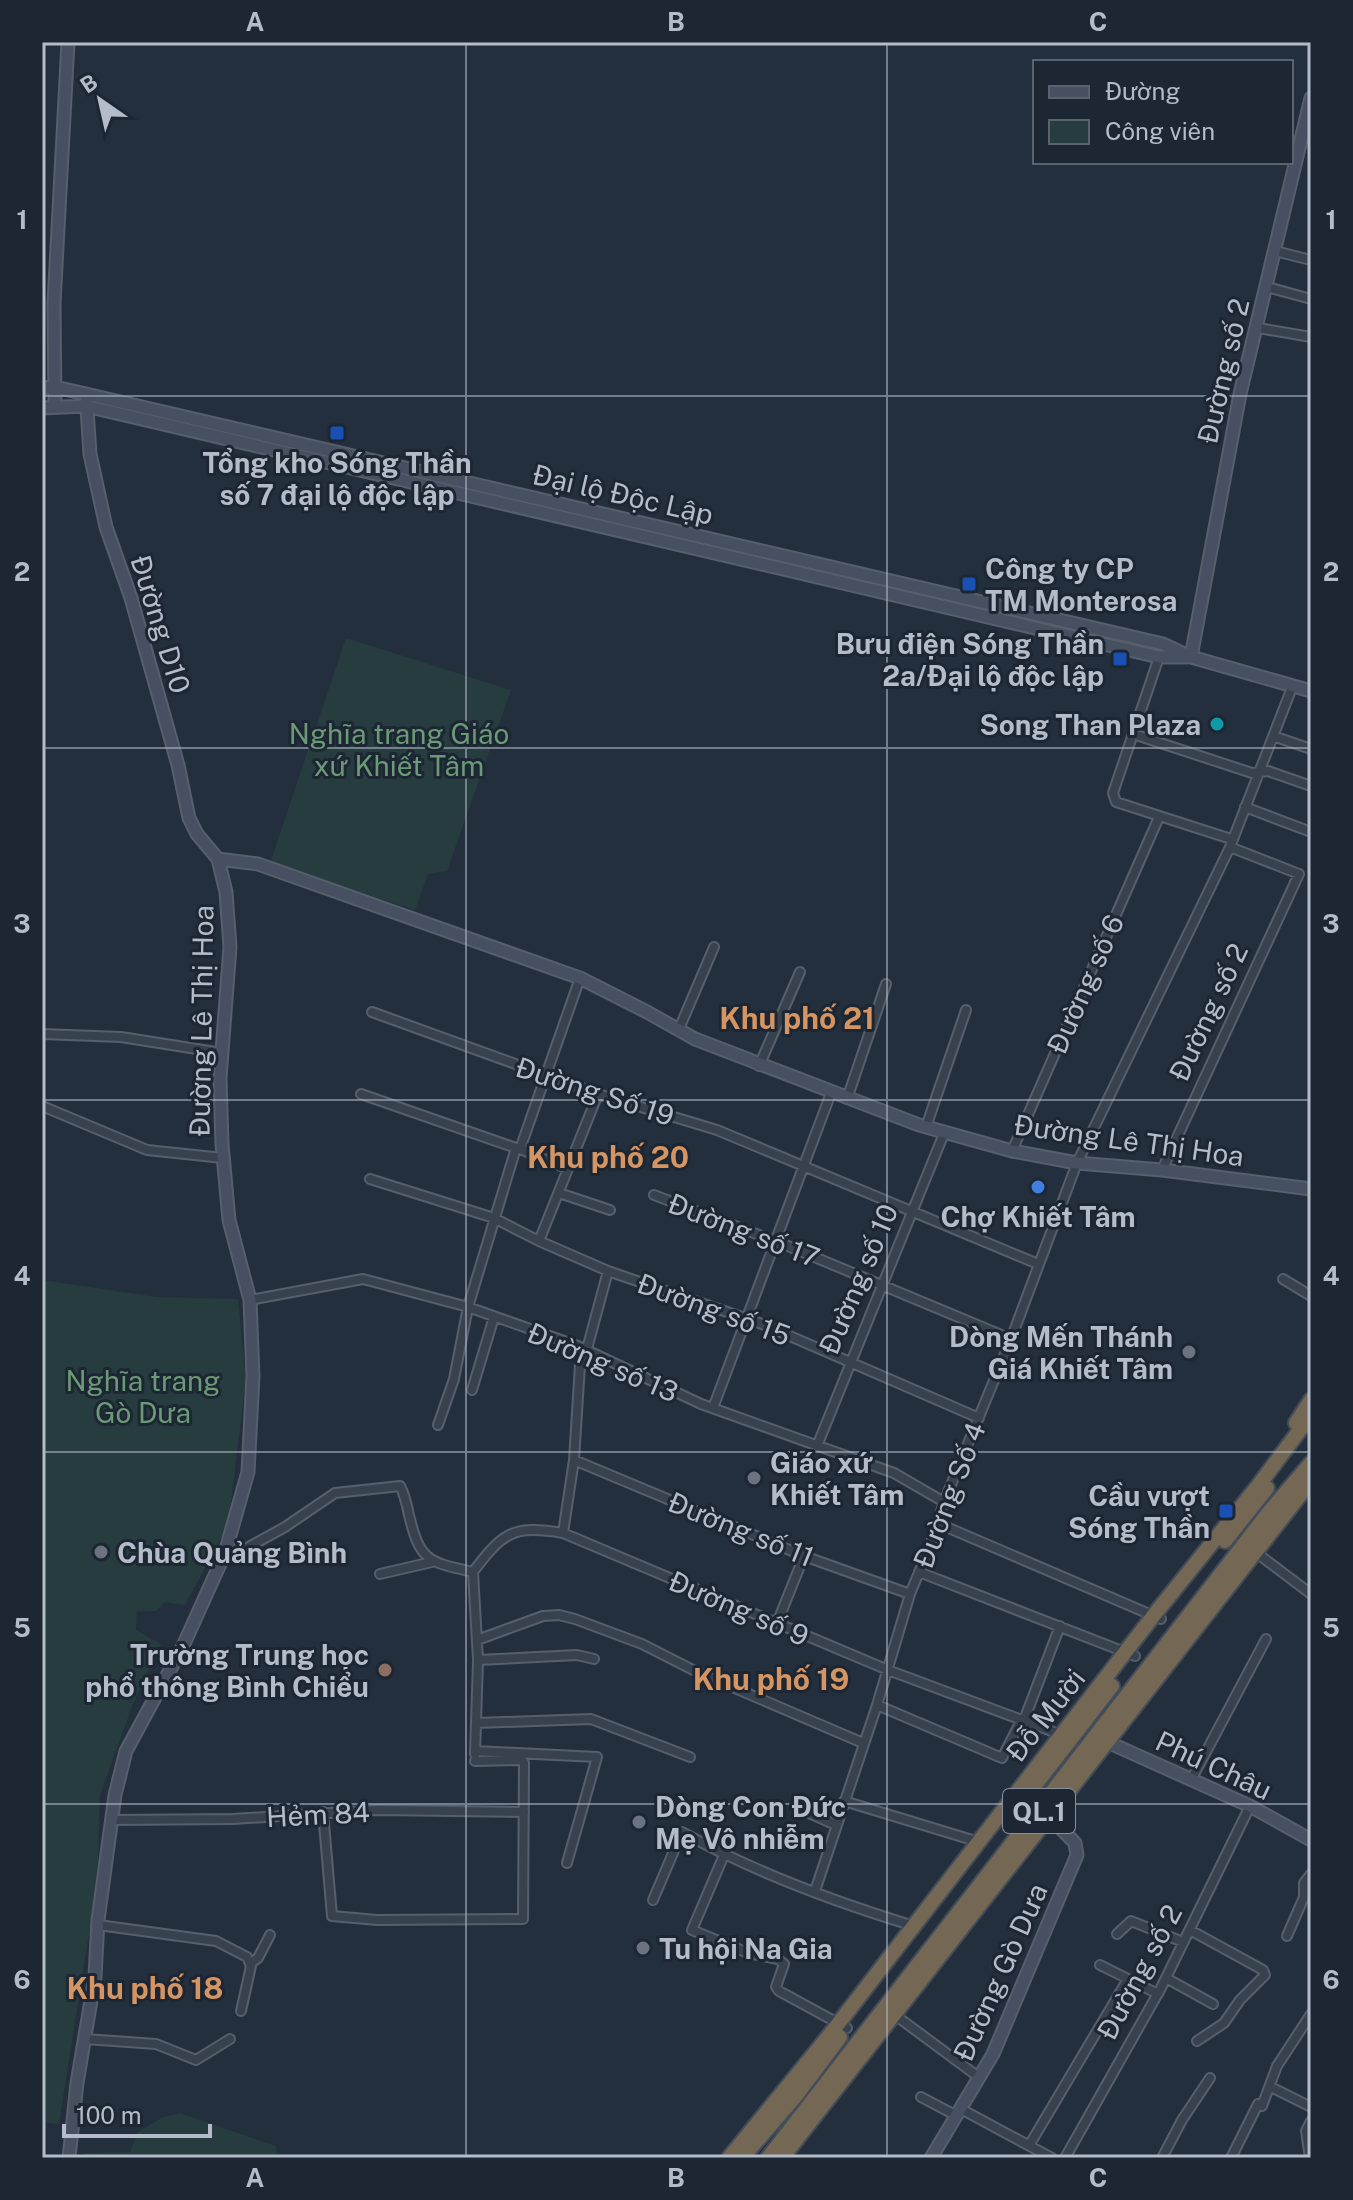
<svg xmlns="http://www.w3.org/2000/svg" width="1353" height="2200" viewBox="0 0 1353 2200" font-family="'Public Sans',sans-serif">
	<rect width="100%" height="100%" fill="#242f3e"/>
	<path fill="#263c3f" d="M346,638L511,690L447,871L428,874L415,910L270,863Z
		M42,1280L156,1297L238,1299L246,1380L228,1525L185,1605L165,1602L156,1611H137L136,1630L161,1644L133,1704L100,1795L98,1861L90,1927L59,2124L42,2122Z
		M180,2113L276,2146L277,2158H81L85,2153L130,2152L138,2132L161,2118Z"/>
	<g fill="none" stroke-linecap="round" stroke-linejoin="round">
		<defs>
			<path id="street" d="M1275,251L1311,260
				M1267,287L1311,299
				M1258,328L1311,337
				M1159,657L1113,793L1116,802L1231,839
				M1133,734L1252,773L1268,771L1311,786
				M1273,736L1311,749
				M1245,807L1311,832
				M372,1012L598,1094L717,1130L1038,1264
				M679,1029L714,947
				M42,1034L121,1037L222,1053
				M759,1066L800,972
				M361,1094L516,1148
				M847,1099L886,984
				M42,1106L147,1150L223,1158
				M926,1127L966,1010
				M520,1149L568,1169
				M1012,1151L1159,817
				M1162,1170L1299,874L1230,847
				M370,1179L494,1218L539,1241L608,1271L762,1324L979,1418
				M559,1193L610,1210
				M654,1195L788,1246L1011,1339
				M539,1241L598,1094
				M1283,1279L1311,1296
				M250,1300L363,1279L468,1307L578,1346L701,1404L894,1473L944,1502
				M472,1390L494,1317
				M713,1408L831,1093
				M438,1425L454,1379L468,1307L516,1148L520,1149L580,978
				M817,1446L945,1131
				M574,1460L804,1556L910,1594
				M937,1523L1161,1619
				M563,1533L574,1460L580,1365L584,1360L608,1271
				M1254,1551L1311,1594
				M225,1553L245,1549L285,1527L335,1493L400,1486C405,1495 407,1505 409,1515C420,1562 429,1562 473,1572
				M473,1572C503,1532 513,1525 563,1533L888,1670L1062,1735
				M473,1572L478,1660L475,1754
				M919,1572L1135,1656
				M380,1574L432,1562
				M777,1623L804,1556
				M477,1640L543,1616L559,1615L575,1619L642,1644L695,1671L863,1743
				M478,1660L577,1655L594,1659
				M877,1705L1002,1758L1022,1719
				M1024,1720L1060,1626
				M476,1723L591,1719L690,1757
				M475,1751L597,1757L567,1863
				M1191,1780L1266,1639
				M844,1801L979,1842
				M802,1810L836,1825
				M323,1812L332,1916L377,1920L523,1919L524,1763L522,1760L475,1761
				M112,1820L233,1819L378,1810L524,1812
				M724,1855L692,1930L748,1953L778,1959L784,1964L776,1987L779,1991L847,2028
				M815,1891L877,1705L910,1594L930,1546L944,1502L1011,1339L1077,1163L1230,847L1293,685
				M653,1900L682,1832C754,1872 835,1902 914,1926
				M98,1925L216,1941L247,1957L251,1966L241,2011
				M1190,1930L1263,1970L1265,1975L1240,2000L1224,2023L1197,2041
				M1117,1934L1131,1921L1183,1942
				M1287,1936L1304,1897V1883L1311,1874
				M251,1963L258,1958L270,1935
				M1100,1965L1158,1994
				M1166,1978L1213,2004
				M895,2015L980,2078
				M85,2039L156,2044L196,2060L230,2039
				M1271,2087L1311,2107
				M921,2097L957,2116
				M961,2109L1052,2158
				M1030,2144L1128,1979
				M1065,2158L1161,1988L1250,1806
				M1162,2158L1182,2120L1210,2078
				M1231,2158L1258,2104L1262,2106L1277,2066L1311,2014
				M1310,2158L1306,2131L1311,2121"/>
			<path id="secondary" d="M42,388L55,387L86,394L1163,644L1191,657L1311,691
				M55,407L54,303L68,42
				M42,408L86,406L1159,657H1187
				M1191,657L1240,394L1311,98
				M218,859L258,864L580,978L647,1012L695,1039L919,1125L1012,1151L1077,1163L1162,1170L1311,1189
				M1103,1740L1250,1806L1311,1840
				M69,2158L77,2083L95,1977L98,1920L115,1795L126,1751L183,1646L225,1553L248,1472L253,1376L250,1300L229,1220L222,1144L220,1078L230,947L226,892L218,859L197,834L189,818L178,765L131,598L106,527L90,454L86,394
				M931,2158L993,2054L1077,1855L1075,1843L1046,1813"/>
			<path id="highway" d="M1296,1423L1311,1400
				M1225,1541L1267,1488
				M1029,1793L1112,1686
				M729,2158L828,2037L1154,1615L1258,1486L1311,1415
				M742,2158L795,2097L840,2037
				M768,2158L1269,1512L1311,1463
				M782,2158L1311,1481"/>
		</defs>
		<use href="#street" stroke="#565f6c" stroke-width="12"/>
		<use href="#secondary" stroke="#565f6c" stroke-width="15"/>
		<use href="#highway" stroke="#434c59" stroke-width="18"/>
		<use href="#street" stroke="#38414e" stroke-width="8"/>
		<use href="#secondary" stroke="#465061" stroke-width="11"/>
		<use href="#highway" stroke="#746855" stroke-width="14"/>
	</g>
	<path fill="none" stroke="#b4bcc9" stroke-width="2" stroke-opacity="0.55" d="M466,42V2158M887,42V2158M42,396H1311M42,748H1311M42,1100H1311M42,1452H1311M42,1804H1311"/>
	<g fill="#1a4fb4" stroke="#1d2633" stroke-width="3">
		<rect x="329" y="425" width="16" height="16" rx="4"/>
		<rect x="961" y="576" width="16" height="16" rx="4"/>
		<rect x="1112" y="651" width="16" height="16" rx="4"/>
		<rect x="1218" y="1503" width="16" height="16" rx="4"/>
	</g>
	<circle fill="#0f9aa8" stroke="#1d2633" stroke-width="3" cx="1217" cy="724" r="8"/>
	<circle fill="#3f7fe0" stroke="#1d2633" stroke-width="3" cx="1038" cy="1187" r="8"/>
	<g fill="#6b7280" stroke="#1d2633" stroke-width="3">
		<circle cx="1189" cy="1352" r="8"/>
		<circle cx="754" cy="1478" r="8"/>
		<circle cx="101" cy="1552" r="8"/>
		<circle cx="639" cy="1822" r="8"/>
		<circle cx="643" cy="1948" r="8"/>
	</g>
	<circle fill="#8d6e63" stroke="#1d2633" stroke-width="3" cx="385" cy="1670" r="8"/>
	<g text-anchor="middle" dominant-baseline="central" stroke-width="6" stroke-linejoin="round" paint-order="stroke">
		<rect fill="#1d2633" stroke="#878f9c" stroke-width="2" x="1003" y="1789" width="72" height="44" rx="6"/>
		<g font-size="26" font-weight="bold" fill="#b4bcc9">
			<text x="1039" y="1811">QL.1</text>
		</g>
		<g font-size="28" fill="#b4bcc9" stroke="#1d2633">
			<text transform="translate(1223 371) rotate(-77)">Đường số 2</text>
			<text transform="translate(623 494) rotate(13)">Đại lộ Độc Lập</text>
			<text transform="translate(161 624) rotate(73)">Đường D10</text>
			<text transform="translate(1085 984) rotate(-66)">Đường số 6</text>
			<text transform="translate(1208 1012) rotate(-65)">Đường số 2</text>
			<text transform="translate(201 1021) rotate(-89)">Đường Lê Thị Hoa</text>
			<text transform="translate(595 1091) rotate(18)">Đường Số 19</text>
			<text transform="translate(1129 1140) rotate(8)">Đường Lê Thị Hoa</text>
			<text transform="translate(744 1230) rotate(21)">Đường số 17</text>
			<text transform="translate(858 1279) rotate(-67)">Đường số 10</text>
			<text transform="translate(714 1309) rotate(20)">Đường số 15</text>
			<text transform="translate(603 1362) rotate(23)">Đường số 13</text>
			<text transform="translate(949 1495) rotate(-69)">Đường Số 4</text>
			<text transform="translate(741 1529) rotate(22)">Đường số 11</text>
			<text transform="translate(739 1608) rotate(23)">Đường số 9</text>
			<text transform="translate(1045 1715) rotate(-52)">Đỗ Mười</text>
			<text transform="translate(1214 1765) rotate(25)">Phú Châu</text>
			<text transform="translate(318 1814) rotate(-3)">Hẻm 84</text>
			<text transform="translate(1000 1972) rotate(-66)">Đường Gò Dưa</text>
			<text transform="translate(1139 1972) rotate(-62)">Đường số 2</text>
		</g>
		<g font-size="28" font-weight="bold" fill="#b4bcc9" stroke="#1d2633" text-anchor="start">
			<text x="337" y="462" text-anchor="middle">Tổng kho Sóng Thần<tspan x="337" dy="32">số 7 đại lộ độc lập</tspan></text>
			<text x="985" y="568">Công ty CP<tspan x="985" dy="32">TM Monterosa</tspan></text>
			<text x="1104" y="643" text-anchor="end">Bưu điện Sóng Thần<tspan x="1104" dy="32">2a/Đại lộ độc lập</tspan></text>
			<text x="1201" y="724" text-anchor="end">Song Than Plaza</text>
			<text x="1038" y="1216" text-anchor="middle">Chợ Khiết Tâm</text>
			<text x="1173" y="1336" text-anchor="end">Dòng Mến Thánh<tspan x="1173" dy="32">Giá Khiết Tâm</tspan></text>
			<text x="770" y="1462">Giáo xứ<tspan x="770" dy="32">Khiết Tâm</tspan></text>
			<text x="1210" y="1495" text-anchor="end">Cầu vượt<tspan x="1210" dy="32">Sóng Thần</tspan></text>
			<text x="117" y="1552">Chùa Quảng Bình</text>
			<text x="369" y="1654" text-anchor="end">Trường Trung học<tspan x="369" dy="32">phổ thông Bình Chiểu</tspan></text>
			<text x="655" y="1806">Dòng Con Đức<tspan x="655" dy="32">Mẹ Vô nhiễm</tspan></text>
			<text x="659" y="1948">Tu hội Na Gia</text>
		</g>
		<g font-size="28" fill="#6b9a76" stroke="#1d2633">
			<text x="399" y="733">Nghĩa trang Giáo<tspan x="399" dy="32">xứ Khiết Tâm</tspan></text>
			<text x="143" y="1380">Nghĩa trang<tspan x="143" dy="32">Gò Dưa</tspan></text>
		</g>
		<g font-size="30" font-weight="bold" fill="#d59563" stroke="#1d2633">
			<text x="797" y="1018">Khu phố 21</text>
			<text x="608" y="1157">Khu phố 20</text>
			<text x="771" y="1679">Khu phố 19</text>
			<text x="145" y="1988">Khu phố 18</text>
		</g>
	</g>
	<rect width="1353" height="2200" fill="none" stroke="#1d2633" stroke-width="88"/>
	<rect x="1033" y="60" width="260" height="104" fill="#1d2633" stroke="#59626f" stroke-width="2"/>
	<rect x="1049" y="86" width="40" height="12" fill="#465061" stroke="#59626f" stroke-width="2"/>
	<text x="1105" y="100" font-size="24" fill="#b4bcc9">Đường</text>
	<rect x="1049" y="120" width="40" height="24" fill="#263c3f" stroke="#59626f" stroke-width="2"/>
	<text x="1105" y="140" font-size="24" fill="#b4bcc9">Công viên</text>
	<g transform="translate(100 100) rotate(326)" stroke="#1d2633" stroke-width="6" paint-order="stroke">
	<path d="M0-6L14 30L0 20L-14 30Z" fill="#b4bcc9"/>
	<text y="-12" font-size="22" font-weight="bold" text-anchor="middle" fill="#b4bcc9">B</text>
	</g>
	<path d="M64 2124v12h146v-12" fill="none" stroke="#b4bcc9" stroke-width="4"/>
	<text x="76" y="2124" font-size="24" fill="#b4bcc9" stroke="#1d2633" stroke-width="6" paint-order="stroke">100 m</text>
	<rect x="44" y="44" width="1265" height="2112" fill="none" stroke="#b4bcc9" stroke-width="3"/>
	<g font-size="26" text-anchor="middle" font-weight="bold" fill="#b4bcc9">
		<text x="255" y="31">A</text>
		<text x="676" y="31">B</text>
		<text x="1098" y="31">C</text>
		<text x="22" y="229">1</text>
		<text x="1331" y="229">1</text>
		<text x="22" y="581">2</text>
		<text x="1331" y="581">2</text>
		<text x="22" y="933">3</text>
		<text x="1331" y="933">3</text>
		<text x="22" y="1285">4</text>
		<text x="1331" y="1285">4</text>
		<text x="22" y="1637">5</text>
		<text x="1331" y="1637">5</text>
		<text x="22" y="1989">6</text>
		<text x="1331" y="1989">6</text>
		<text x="255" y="2187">A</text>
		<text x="676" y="2187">B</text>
		<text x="1098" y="2187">C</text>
	</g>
</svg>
